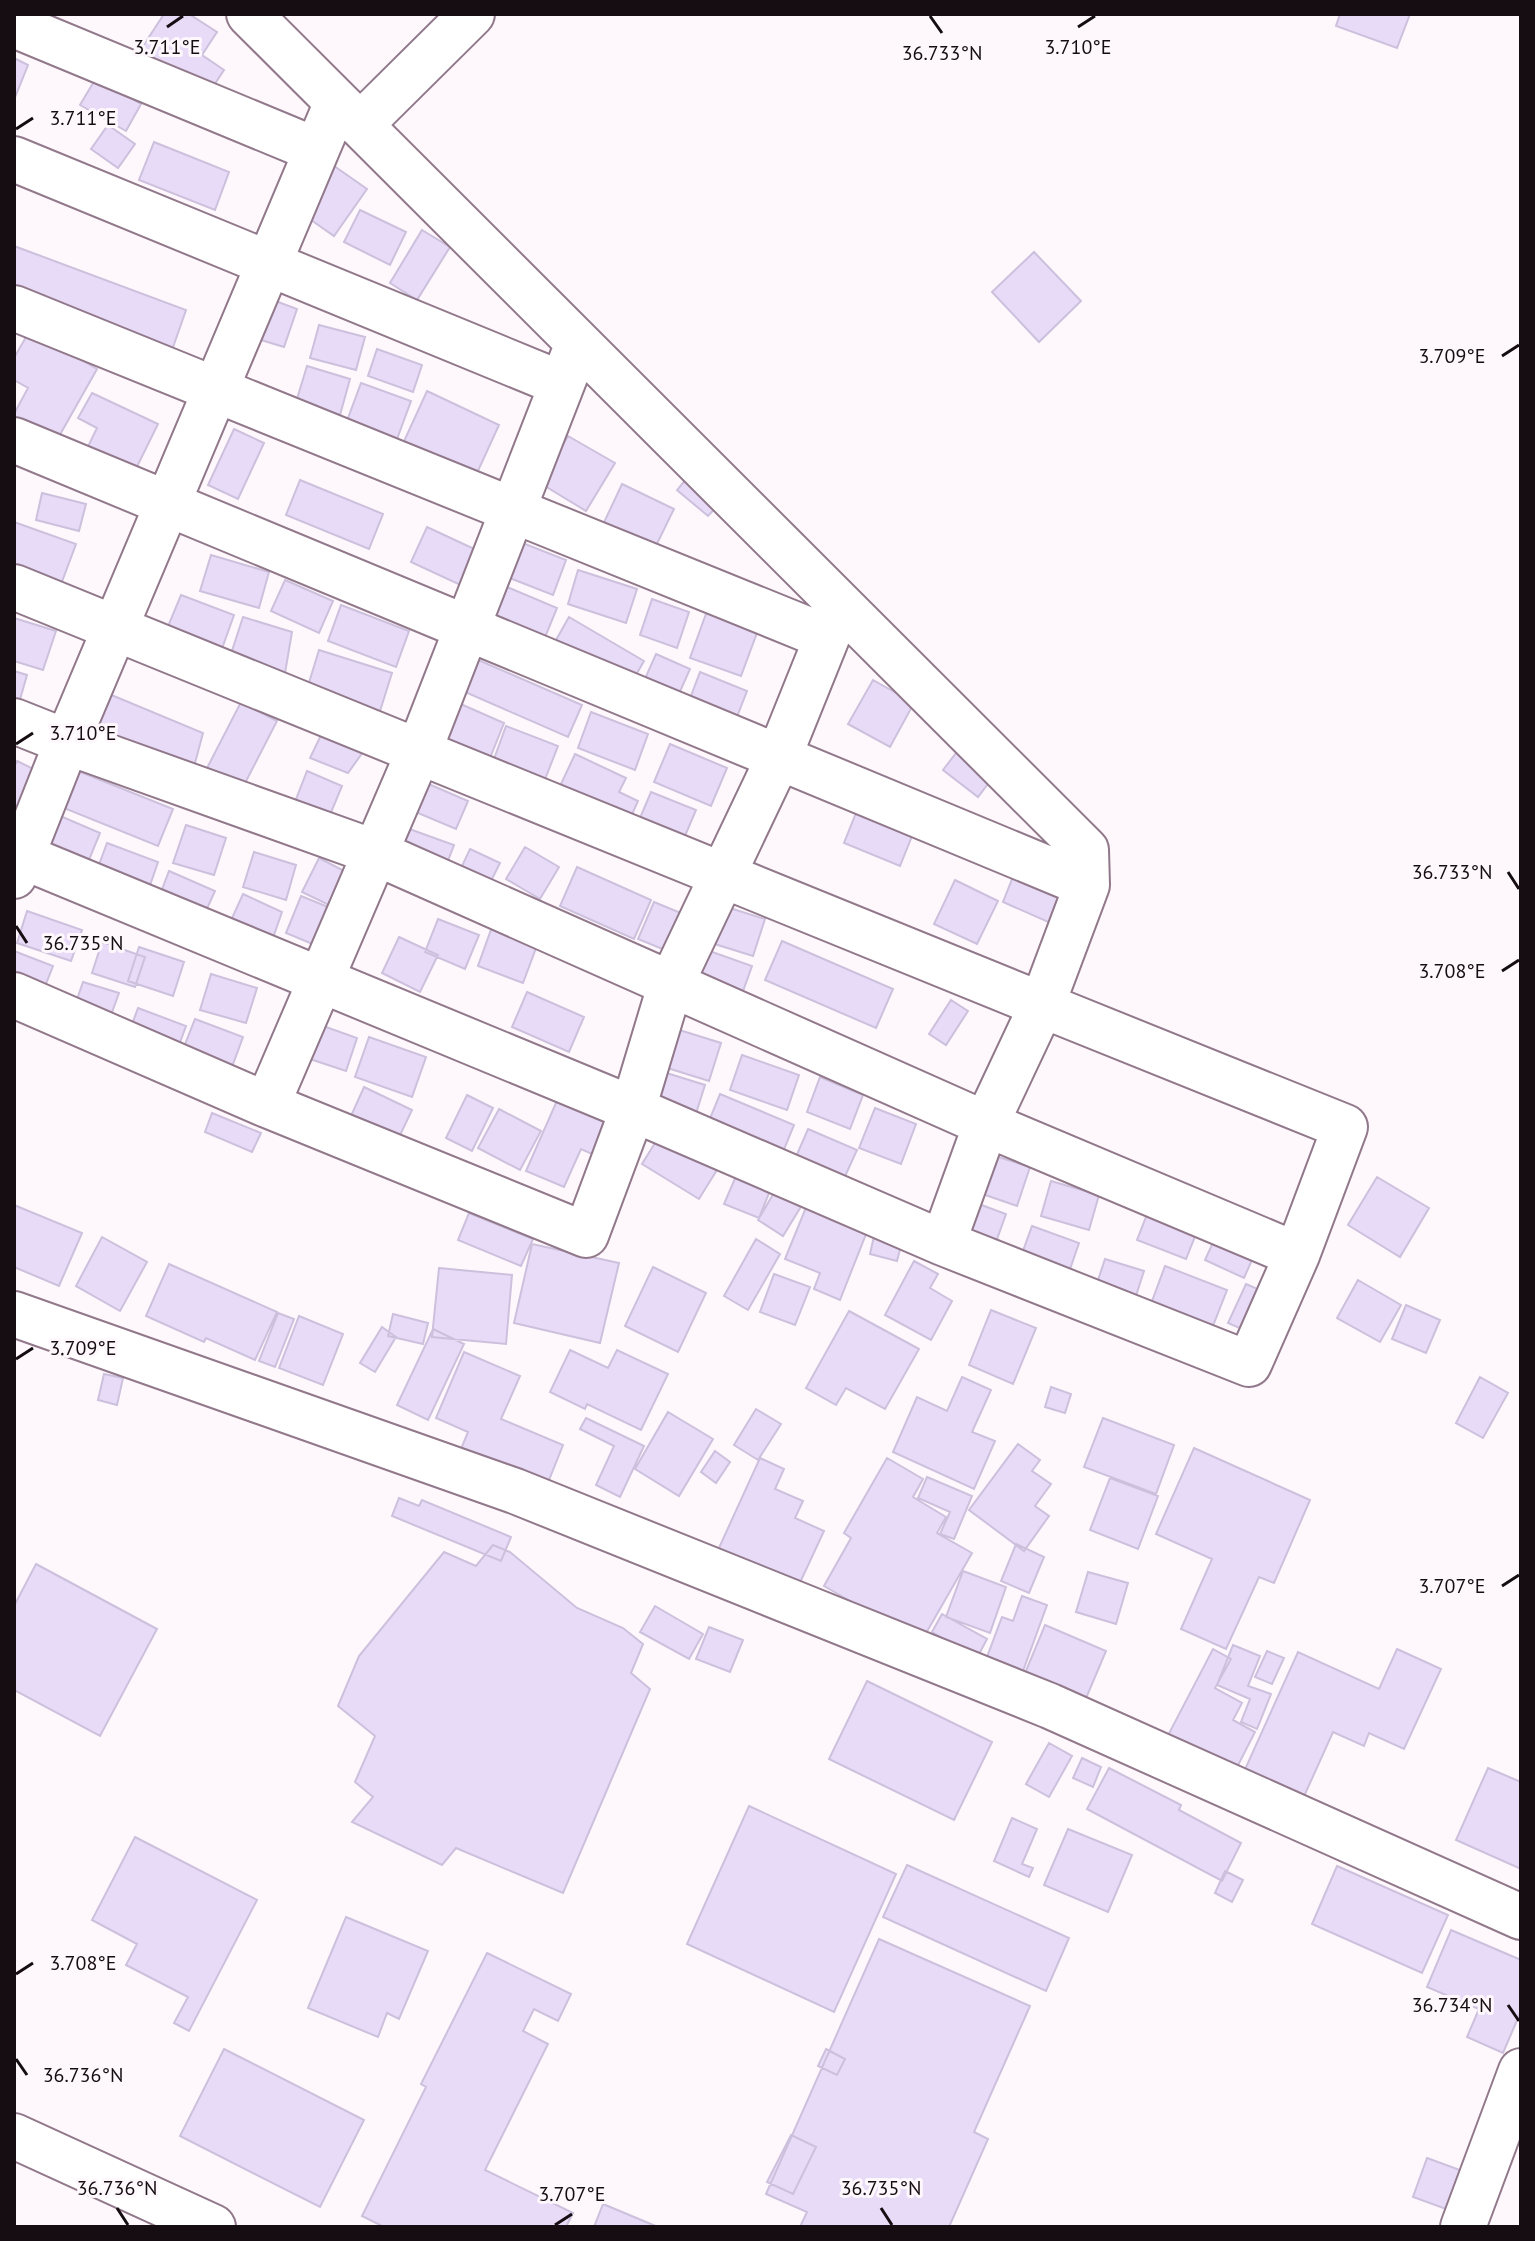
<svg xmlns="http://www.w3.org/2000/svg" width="1535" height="2241" viewBox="0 0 1535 2241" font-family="'PT Sans',sans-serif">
	<rect width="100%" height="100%" fill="#fef8fc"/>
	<path fill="#e7dbf8" stroke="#ccc0dd" stroke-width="2" d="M164,14H189L217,32L202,55L224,70L203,102L134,60Z
		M1340,14H1410L1397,48L1336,26Z
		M14,58L28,65L14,100Z
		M96,78L141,104L126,131L80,105Z
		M108,125L135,144L118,168L91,149Z
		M154,142L229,172L215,210L139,180Z
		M327,161L367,189L334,236L294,208Z
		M360,210L406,232L390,265L344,242Z
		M422,230L450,247L417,300L390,283Z
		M14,246L186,310L171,353L14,295Z
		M1034,252L1081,301L1039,342L992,292Z
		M265,297L297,309L284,347L251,337Z
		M319,325L365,337L356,370L310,358Z
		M30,330L97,369L53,447L14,424V414L28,388L14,380V358Z
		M377,349L422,365L413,392L368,376Z
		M307,366L350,379L340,415L296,402Z
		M361,383L411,401L397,439L347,421Z
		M427,391L499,425L472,484L400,450Z
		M92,393L158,424L129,483L82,459L97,428L78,418Z
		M234,429L264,443L238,499L208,485Z
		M568,436L615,463L586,511L540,483Z
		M692,472L723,500L708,516L677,490Z
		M300,480L383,514L369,549L286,515Z
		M622,484L674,509L651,556L600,531Z
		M42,493L86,504L79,531L36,520Z
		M14,522L76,544L60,587L14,571Z
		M427,527L485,554L469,589L411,562Z
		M515,540L566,560L553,595L502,575Z
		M211,555L269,572L259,608L200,591Z
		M578,570L637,589L626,623L568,604Z
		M285,580L333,601L319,633L271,611Z
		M495,582L557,608L541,647L478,621Z
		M181,595L234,615L219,657L164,636Z
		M652,599L689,612L677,648L640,635Z
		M341,605L409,631L396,667L328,641Z
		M707,611L758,630L741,676L690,658Z
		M243,617L292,632L284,679L230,657Z
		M569,617L644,661L626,692L551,649Z
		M14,618L56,631L43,670L14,661Z
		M319,650L392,673L380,711L307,689Z
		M656,654L690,669L674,705L640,690Z
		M469,656L582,705L568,737L456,688Z
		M14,671L27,675L19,703L14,702Z
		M700,672L747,691L733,727L686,709Z
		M873,680L914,703L890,747L848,724Z
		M97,689L203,733L191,778L81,732Z
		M447,698L504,723L490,758L432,734Z
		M241,702L277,721L241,791L205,772Z
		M591,712L648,734L635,770L578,748Z
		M506,726L558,746L544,782L493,762Z
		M322,733L363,752L348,773L310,758Z
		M966,740L1000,768L978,797L943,770Z
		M670,744L727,768L711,806L654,782Z
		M575,754L626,778L619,792L638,801L625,830L555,797Z
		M17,761L48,776L30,813L14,806V767Z
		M63,765L173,809L158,846L49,802Z
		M307,771L342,786L325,827L291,812Z
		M417,779L468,801L456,829L406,808Z
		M651,792L696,810L682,843L637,825Z
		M862,798L918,821L900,866L844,843Z
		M44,809L100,833L84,872L28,849Z
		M186,825L226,838L214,875L173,863Z
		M401,826L454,845L442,876L390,857Z
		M107,843L158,862L145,900L93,881Z
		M525,847L559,867L540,899L506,879Z
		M470,849L500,863L484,895L455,881Z
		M254,852L296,865L286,900L243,887Z
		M319,858L350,874L335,908L302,892Z
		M1018,864L1079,889L1062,928L1003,902Z
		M577,867L651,900L634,939L560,906Z
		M169,871L215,891L200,924L156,905Z
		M955,880L998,901L977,944L934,924Z
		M243,894L282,912L268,952L227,929Z
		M301,896L338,911L322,948L286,933Z
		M654,902L693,918L677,955L638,939Z
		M717,904L765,919L753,956L705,941Z
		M27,911L82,930L71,961L17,943Z
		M438,919L479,935L465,969L425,952Z
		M493,924L539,940L523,983L478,966Z
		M399,937L438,955L420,992L382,973Z
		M782,941L893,989L876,1028L765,980Z
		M102,942L145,957L135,987L92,973Z
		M139,947L184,962L173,996L128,981Z
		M701,948L752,966L738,1005L687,986Z
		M14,951L53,966L40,999L14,989Z
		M211,974L257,988L246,1023L200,1010Z
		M83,982L119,993L107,1026L72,1014Z
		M527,992L584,1017L569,1052L512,1027Z
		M951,1000L968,1011L946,1045L929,1034Z
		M138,1008L186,1026L175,1056L127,1038Z
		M195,1019L243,1037L229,1075L180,1057Z
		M312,1022L357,1038L346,1071L301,1056Z
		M673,1028L721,1043L709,1081L661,1066Z
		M369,1037L426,1057L412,1097L355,1077Z
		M742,1055L799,1075L787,1110L730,1090Z
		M657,1070L705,1085L693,1123L645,1108Z
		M820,1077L863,1095L850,1129L807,1112Z
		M364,1087L412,1110L393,1150L346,1127Z
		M720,1094L794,1125L778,1164L704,1133Z
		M467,1095L493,1108L472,1151L446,1138Z
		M559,1096L617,1121L601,1158L581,1149L564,1187L526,1171Z
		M875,1108L916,1124L901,1164L859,1148Z
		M499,1109L541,1131L520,1170L478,1148Z
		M212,1113L261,1133L252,1152L205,1132Z
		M808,1129L857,1150L837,1194L789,1173Z
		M663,1130L720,1165L699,1199L642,1164Z
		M979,1151L1030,1167L1017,1206L971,1190Z
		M739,1169L773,1183L759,1218L724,1204Z
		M1377,1177L1429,1208L1400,1257L1348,1225Z
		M782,1179L808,1195L783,1236L758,1220Z
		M1051,1181L1099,1195L1089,1230L1041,1216Z
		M1153,1199L1202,1219L1186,1259L1137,1240Z
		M809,1200L870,1224L840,1300L814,1289L820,1273L785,1259Z
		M968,1200L1006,1214L992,1253L954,1239Z
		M14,1205L82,1233L59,1286L14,1267Z
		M469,1213L533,1239L521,1266L458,1240Z
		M1032,1226L1079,1243L1067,1278L1019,1262Z
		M876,1227L904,1234L897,1261L870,1254Z
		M1220,1227L1259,1244L1244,1278L1205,1260Z
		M102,1237L147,1262L120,1311L76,1286Z
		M756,1239L780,1254L748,1310L724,1296Z
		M532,1244L619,1263L600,1343L514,1323Z
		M1105,1259L1144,1271L1133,1305L1094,1292Z
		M914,1261L938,1274L930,1288L952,1301L931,1340L885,1315Z
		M169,1264L277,1312L255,1360L206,1338L204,1342L146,1316Z
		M1165,1266L1227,1290L1209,1336L1148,1312Z
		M653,1267L706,1293L678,1352L625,1326Z
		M439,1268L512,1275L506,1344L432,1337Z
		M774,1274L810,1287L795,1325L760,1312Z
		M1358,1280L1401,1305L1380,1342L1337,1318Z
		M1246,1284L1276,1297L1258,1336L1228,1323Z
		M1406,1305L1440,1320L1426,1353L1392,1339Z
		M991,1310L1036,1328L1013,1384L969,1365Z
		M849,1311L919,1349L885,1409L846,1388L836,1405L806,1388Z
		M278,1313L294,1319L275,1367L259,1361Z
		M393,1314L428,1323L423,1344L388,1336Z
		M299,1316L343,1334L323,1385L279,1368Z
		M382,1327L396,1337L375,1372L360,1363Z
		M433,1329L464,1344L428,1420L397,1405Z
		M570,1350L608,1368L617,1350L668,1374L641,1430L587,1404L585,1409L550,1392Z
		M464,1352L520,1376L501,1419L563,1445L547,1485L461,1449L468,1432L436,1418Z
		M104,1374L123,1378L117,1405L98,1400Z
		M962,1377L991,1390L972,1432L995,1441L974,1489L893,1452L917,1397L947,1411Z
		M1480,1377L1508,1393L1483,1438L1456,1423Z
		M1051,1387L1071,1394L1065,1413L1045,1407Z
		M756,1409L781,1424L758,1460L734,1445Z
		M668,1412L713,1439L679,1496L635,1469Z
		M586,1418L644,1446L620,1497L596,1485L614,1446L580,1429Z
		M1103,1418L1174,1445L1156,1494L1084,1467Z
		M1018,1444L1040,1460L1032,1471L1051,1484L1035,1506L1049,1516L1024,1551L969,1510Z
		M1194,1448L1310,1500L1274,1583L1259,1577L1226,1649L1181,1629L1212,1559L1156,1534Z
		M715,1451L730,1462L716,1483L701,1472Z
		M760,1458L784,1469L775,1489L803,1501L795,1518L824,1531L798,1587L718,1550Z
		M887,1458L923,1479L913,1497L946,1517L937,1533L972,1553L921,1642L824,1586L851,1538L844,1533Z
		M927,1477L972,1496L954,1539L940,1534L950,1512L918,1498Z
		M1110,1478L1158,1496L1138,1549L1090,1530Z
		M399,1498L419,1506L422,1500L511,1537L501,1561L392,1516Z
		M1016,1544L1044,1557L1029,1593L1001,1581Z
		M493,1545L510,1552L577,1608L623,1628L643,1644L631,1673L650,1689L563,1893L456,1848L442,1865L352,1822L373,1797L355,1782L375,1736L338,1706L359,1656L444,1552L476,1566Z
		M36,1564L157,1629L100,1736L14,1690V1606Z
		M963,1571L1006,1587L990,1633L946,1617Z
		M1088,1572L1128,1583L1116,1624L1076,1612Z
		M1022,1596L1047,1605L1023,1671L987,1657L1002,1617L1013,1621Z
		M655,1606L703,1634L689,1659L640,1632Z
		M942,1614L987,1639L977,1658L932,1632Z
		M1045,1625L1106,1651L1084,1703L1023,1678Z
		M709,1627L743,1640L730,1672L696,1659Z
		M1233,1645L1260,1656L1248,1686L1271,1694L1257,1729L1241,1722L1250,1699L1217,1685Z
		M1213,1649L1231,1659L1215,1688L1242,1703L1233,1720L1255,1732L1231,1779L1164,1743Z
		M1397,1649L1441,1669L1404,1749L1369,1733L1364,1746L1333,1732L1301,1803L1242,1776L1298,1652L1379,1689Z
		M1267,1651L1284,1658L1272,1684L1255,1677Z
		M867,1681L992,1742L954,1820L829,1759Z
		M1049,1743L1072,1756L1049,1797L1026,1784Z
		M1082,1758L1101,1767L1093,1787L1073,1778Z
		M1109,1768L1181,1805L1179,1810L1241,1843L1222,1881L1087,1809Z
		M1488,1768L1521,1782V1869L1456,1840Z
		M749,1806L896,1874L834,2012L687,1944Z
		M1012,1818L1037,1829L1022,1864L1033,1868L1029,1877L994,1861Z
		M1068,1829L1132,1855L1108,1912L1044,1885Z
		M135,1837L257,1900L189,2031L174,2023L188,1997L126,1965L137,1944L92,1920Z
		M907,1865L1069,1938L1046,1991L883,1917Z
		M1337,1866L1448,1915L1422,1973L1312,1924Z
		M1225,1871L1243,1880L1232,1902L1215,1893Z
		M346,1917L428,1951L399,2019L387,2013L378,2037L308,2008Z
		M1451,1930L1521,1960V2011L1503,2053L1467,2037L1479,2009L1427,1987Z
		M879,1939L1030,2006L974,2132L988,2139L949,2227H800L807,2212L766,2194Z
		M487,1953L571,1994L558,2021L534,2009L523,2031L548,2044L485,2170L573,2213L566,2227H384L362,2216L426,2087L421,2084Z
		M224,2049L364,2120L320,2207L180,2136Z
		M826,2049L845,2059L837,2075L818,2066Z
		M791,2135L816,2147L793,2194L767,2182Z
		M1427,2158L1460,2170L1446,2209L1413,2197Z
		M603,2204L658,2227H594Z"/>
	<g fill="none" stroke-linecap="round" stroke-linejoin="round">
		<defs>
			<path id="minor" d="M249,14C528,293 807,572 1086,850L1087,885L1042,1005L1345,1127L1297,1255L986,1124L374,852L67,742L337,102
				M14,25L316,150
				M360,125L472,14
				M14,159L562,384
				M14,308L826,637
				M14,440L1087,885
				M14,587L1042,1005L986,1124L943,1243
				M14,721L67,742L14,876
				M14,853L633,1109L943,1243L1249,1364L1297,1255
				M14,995L267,1105L586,1235L633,1109L670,986L778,759L840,605
				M267,1105L419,751L578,343
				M14,1314L515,1491L1050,1706L1521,1917
				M1463,2227L1521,2071"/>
			<path id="highway" d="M14,2136L213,2227"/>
		</defs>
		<use href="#minor" stroke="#91788a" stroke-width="48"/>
		<use href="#highway" stroke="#91788a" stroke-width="48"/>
		<use href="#minor" stroke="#fff" stroke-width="44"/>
		<use href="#highway" stroke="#fff" stroke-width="44"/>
	</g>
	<path fill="none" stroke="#160d13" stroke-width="3" d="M930,16L942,33M167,27L183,16M1078,27L1095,16M16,129L33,118M1502,356L1519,345M16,744L33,733M1508,872L1519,889M16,926L27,943M1502,971L1519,960M16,1359L33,1348M1502,1586L1519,1575M16,1974L33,1963M1508,2005L1519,2021M16,2059L27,2075M117,2208L128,2225M881,2208L892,2225M555,2225L572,2214"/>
	<g font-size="20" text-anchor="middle" fill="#160d13" stroke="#fef8fc" stroke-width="6" stroke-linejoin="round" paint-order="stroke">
		<text x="167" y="54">3.711°E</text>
		<text x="1078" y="54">3.710°E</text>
		<text x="942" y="60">36.733°N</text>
		<text x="83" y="125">3.711°E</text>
		<text x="1452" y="363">3.709°E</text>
		<text x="83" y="740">3.710°E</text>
		<text x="1452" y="879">36.733°N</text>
		<text x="83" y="950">36.735°N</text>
		<text x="1452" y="978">3.708°E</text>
		<text x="83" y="1355">3.709°E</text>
		<text x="1452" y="1593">3.707°E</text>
		<text x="83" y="1970">3.708°E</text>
		<text x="1452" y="2012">36.734°N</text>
		<text x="83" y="2082">36.736°N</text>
		<text x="117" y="2195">36.736°N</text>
		<text x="881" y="2195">36.735°N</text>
		<text x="572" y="2201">3.707°E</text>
	</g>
	<rect width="1535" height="2241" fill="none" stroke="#160d13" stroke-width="32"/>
</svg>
